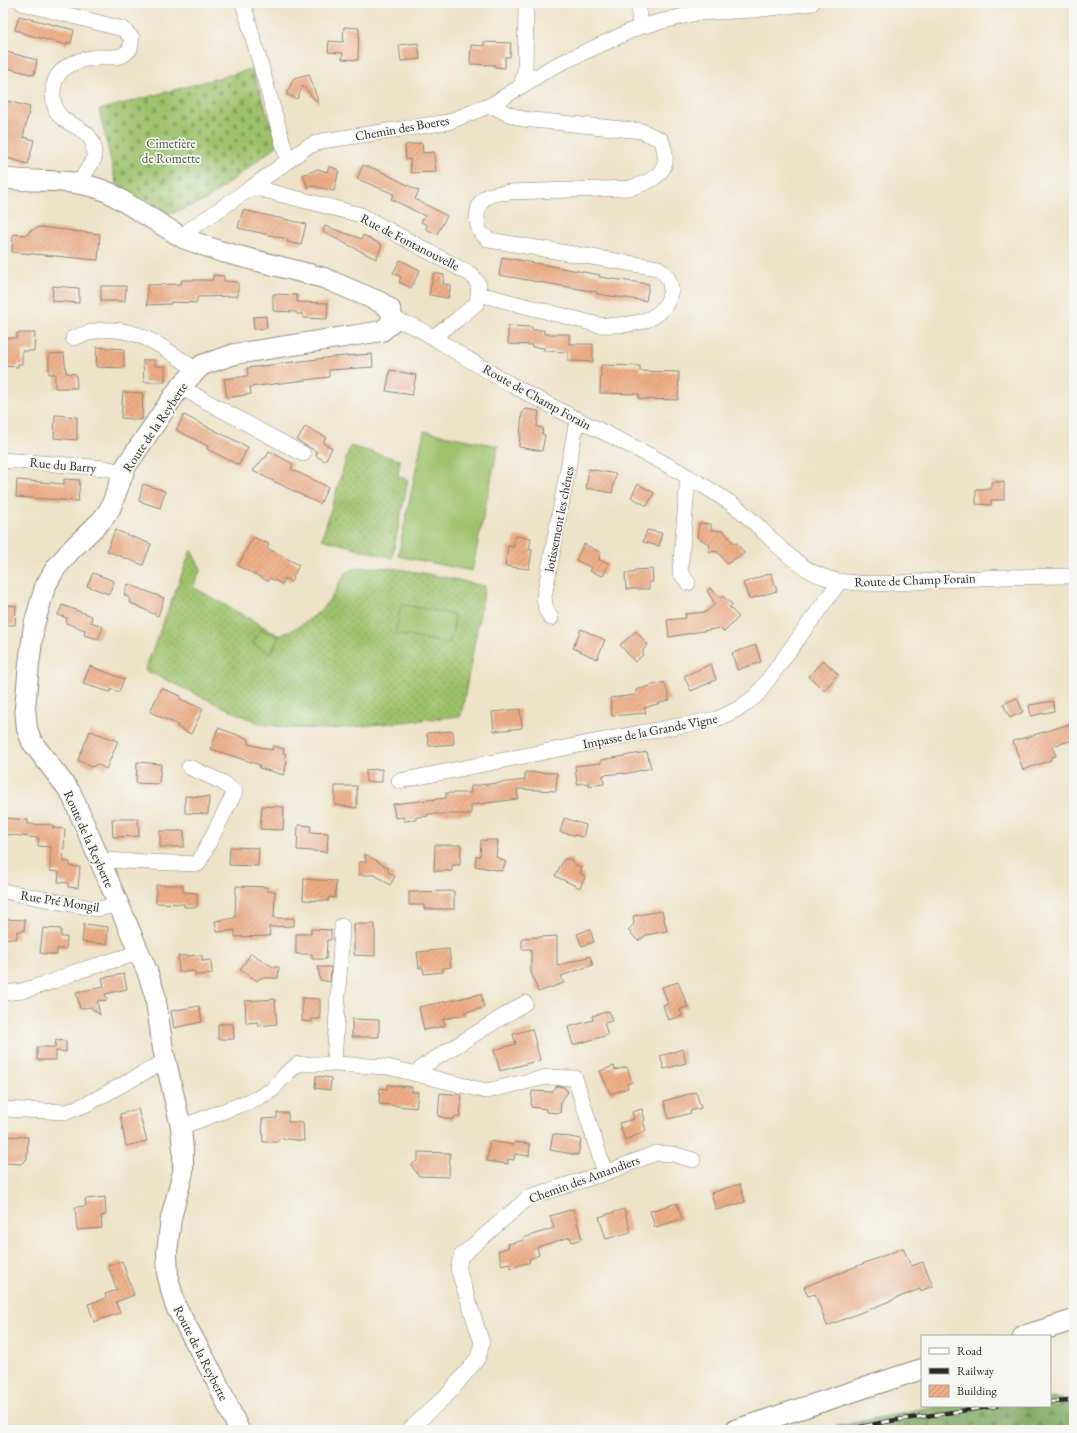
<svg xmlns="http://www.w3.org/2000/svg" width="1077" height="1433" viewBox="0 0 1077 1433" font-family="'EB Garamond',serif">
	<defs>
		<pattern id="grass-dots" width="8" height="8" patternUnits="userSpaceOnUse"><rect width="8" height="8" fill="#9ec26c"/><path d="M2 2h.1M6 6h.1" fill="none" stroke="#819e59" stroke-width="1.8" stroke-linecap="round"/></pattern>
		<pattern id="forest-firs" width="22" height="20" patternUnits="userSpaceOnUse"><rect width="22" height="20" fill="#7ea860"/><path d="M5 1l3.5 6h-7zM16 11l3.5 6h-7z" fill="#67894f"/></pattern>
		<pattern id="cemetery-stones" width="16" height="16" patternUnits="userSpaceOnUse"><rect width="16" height="16" fill="#9ec26c"/><path d="M2 7V4a2 2 0 0 1 4 0v3zM10 15v-3a2 2 0 0 1 4 0v3z" fill="#819e59"/></pattern>
		<pattern id="building-hatch" width="6" height="6" patternUnits="userSpaceOnUse"><rect width="6" height="6" fill="#edad86"/><path d="M-1 1l2-2M0 6l6-6M5 7l2-2" fill="none" stroke="#cb9574"/></pattern>
	</defs>
	<rect width="100%" height="100%" fill="#f6f6f2"/>
	<filter id="ink" filterUnits="userSpaceOnUse"><feTurbulence type="fractalNoise" baseFrequency=".025" numOctaves="2"/><feDisplacementMap in="SourceGraphic" scale="8" xChannelSelector="R" yChannelSelector="G"/><feConvolveMatrix kernelMatrix="1 2 1 2 8 2 1 2 1" color-interpolation-filters="sRGB"/></filter>
	<filter id="wash" filterUnits="userSpaceOnUse"><feTurbulence type="fractalNoise" baseFrequency=".012" numOctaves="4" result="noise"/><feDisplacementMap in="SourceGraphic" scale="16" xChannelSelector="R" yChannelSelector="G"/><feGaussianBlur stdDeviation="0.9" result="paint"/><feColorMatrix in="noise" values="0 0 0 0 0 0 0 0 0 0 0 0 0 0 0 0 0 1.4 0 .05"/><feComposite in="paint" operator="in"/></filter>
	<g filter="url(#wash)">
		<rect width="100%" height="100%" fill="#ede3c8"/>
		<path fill="url(#grass-dots)" stroke="#64764c" d="M350,446L400,460L398,476L408,480L392,558L322,539Z
			M191,550L201,569L193,587L280,636C303,624 317,618 332,596C338,588 340,577 349,571C369,558 459,581 485,586L461,716L331,729L286,728L259,723L236,713L145,670Z"/>
		<path fill="url(#forest-firs)" stroke="#546a46" d="M1050,1398L1074,1400V1430H819L934,1406H1050Z"/>
		<path fill="url(#cemetery-stones)" stroke="#64764c" d="M252,69L278,145L206,200L160,218L116,183L99,110Z"/>
		<path fill="#9ec26c" stroke="#64764c" d="M424,431L498,446L472,571L398,556Z
			M404,605L452,614L455,618L450,641L446,643L398,634L396,630L400,608Z
			M261,629L279,637L271,653L253,644Z"/>
		<g id="blocks">
			<path fill="url(#building-hatch)" d="M19,16L74,30L71,43L67,42V45L22,33V32L15,30Z
				M344,27L359,28L358,60L342,59L343,53L328,52L329,41L343,42Z
				M484,42L511,43L510,57H505V68L495,67V65L470,64L471,45L484,46Z
				M418,43L420,59L401,61L399,45Z
				M3,51L37,60L34,75L3,67Z
				M309,74L319,104L303,86L297,99L286,94L294,78Z
				M8,101L30,107L23,137L34,140L28,164L3,157V122Z
				M422,143L423,153L434,152L436,172L411,173L410,159L406,160L405,145Z
				M363,165L378,170L419,191L415,199L447,216L437,234L426,229L427,225L421,222L425,216L391,199L394,194L357,179Z
				M329,166L339,170L334,191L313,186L308,188L303,175L318,169L327,172Z
				M243,210L306,224L301,245L287,242L288,239L238,228Z
				M325,226L362,239L363,235L382,245L376,259L323,232Z
				M40,227L100,234L98,260L12,252L13,234L25,235L28,234L29,231Z
				M502,257L600,275L599,277L649,284L646,301L597,294V292L499,275Z
				M400,260L420,270L411,288L399,282L401,277L393,273Z
				M434,273L444,275L443,284L451,285L448,298L429,295Z
				M213,275L224,276V281L238,282V296L197,297V303L171,302V304L147,305V285L181,284L182,280H213Z
				M53,286L79,288V303L52,301Z
				M101,286H126L125,301H101Z
				M273,294L297,295V302L328,303L327,319L303,318V314H297L296,312L273,311Z
				M266,316L267,328L254,329L253,317Z
				M508,326L532,327V330H544V334H569V344H593V362L568,361V352L544,351V348L532,347V345L508,344Z
				M17,333H35L34,351H22V364H18V367L3,366V338H17Z
				M97,347L124,349V368L96,367Z
				M64,353L66,373L76,374L77,388H55V374H49V354Z
				M372,354L373,367L329,370V377L250,387L251,394L227,398L224,379L248,376L247,368L333,357Z
				M143,360H155V366H165V382H144Z
				M601,365L640,366V371L679,372L678,400L639,399V394L600,393Z
				M390,370L416,375L412,395L386,391Z
				M123,392L143,393L142,420L121,418Z
				M526,409L539,411L537,427L543,428L542,434L545,435L542,451L519,447L522,413Z
				M55,415L77,417V440L54,438Z
				M184,415L248,447L239,465L207,449L208,446L176,430Z
				M305,427L326,437L323,443L332,448L325,461L316,456L317,452L297,440Z
				M269,451L293,464L291,469L328,487L320,504L253,471L264,458H266Z
				M589,469L616,474L612,493L586,488Z
				M64,479L80,480L78,501L16,497L17,480L64,484Z
				M991,482H1004V500H991V505L976,504V489H991Z
				M143,484L165,491L160,508L139,501Z
				M638,484L654,493L647,506L631,497Z
				M699,523L711,524V530L724,531L734,544L737,543L744,553L727,564L718,552L708,551L710,545L697,537Z
				M115,530L151,544L143,565L107,551Z
				M647,530L662,533L659,546L643,542Z
				M515,536L531,538L529,549L532,550L529,569L505,566L508,546L513,547Z
				M253,537L269,544L267,548L299,565L291,582L285,578L282,584L270,578L268,581L238,566Z
				M584,544L600,552L599,560L609,563L603,576L590,571L592,568L576,560Z
				M652,569L653,582H649V589H626L625,573H634L635,570Z
				M93,573L114,581L109,594L87,586Z
				M771,573L777,591L749,599L743,583Z
				M128,584L164,598L158,616L129,602L130,598L124,595Z
				M710,588L721,598L723,596L733,605L729,607L739,617L724,632L720,628L669,637L667,620L686,618L685,614L706,612L715,604L707,591Z
				M5,605L16,606L15,625H3Z
				M62,605L92,616L91,622L103,627L98,639L84,635L85,630L66,623L67,618L58,615Z
				M581,629L605,640L597,659L573,648Z
				M636,631L648,645L643,650V655L635,662L620,645Z
				M756,645L761,662L737,670L732,653Z
				M823,660L838,674L824,691L809,676Z
				M711,664L716,680L691,691L684,676Z
				M90,666L124,679L119,692L112,689L110,692L83,684Z
				M664,682L670,700L644,708L646,713L612,716L610,698L636,695V690Z
				M161,688L181,696L180,699L203,709L191,734L177,727L178,725L150,712Z
				M1017,698L1023,712L1010,718L1003,704Z
				M1053,701L1054,711L1031,716L1029,705Z
				M520,709L522,728L494,731L492,712Z
				M1074,723V740L1052,746L1056,756L1051,757V760L1023,770L1013,741Z
				M218,728L249,739L248,744L272,750L273,746L284,749L283,753L286,754L284,760L287,761L284,775L259,768L260,765L211,749Z
				M90,731L118,741L106,769L97,764L92,767L78,760Z
				M453,731L454,744L429,746L427,733Z
				M647,752L651,768L624,774V773L603,775L604,784L589,786V783L577,784L575,766L601,763V760Z
				M137,762L161,764L159,784L136,783Z
				M382,769V782H366V770Z
				M525,772L557,773L556,791L517,789L518,799L471,805V814H428V816L416,817V820L404,821L403,817L395,818L393,804L446,798V793H471V786L525,780Z
				M335,786H357V808L335,805Z
				M185,796L209,797L208,814L185,813Z
				M262,806L284,807L283,830L260,829Z
				M4,818L28,820V824L53,825V828L65,829L63,862H70V866L80,867L78,888L68,887V883L58,882L59,872L50,871L51,847L38,846L39,838L3,834Z
				M564,818L586,825L583,837L560,832Z
				M112,819H138L139,836L113,837Z
				M298,825L311,826L310,832L328,833L327,852L297,850Z
				M160,831H184V847H160Z
				M481,840H498L496,857L506,862L502,871L475,866L476,856H480Z
				M435,845H461L460,865H452V871H434Z
				M230,847L259,848L258,866L229,865Z
				M365,854L388,868V872L395,876L390,885L375,875H359V862H366Z
				M564,859H571L573,863L582,868L580,873L585,877L580,888L555,876Z
				M304,879L336,881L335,898L329,897L328,901L303,900Z
				M156,885H183V892L197,893V907H184V904L156,903Z
				M236,886L267,887V891H275L274,918H294V926L269,927L270,936L235,937V930L217,932L215,921L235,918Z
				M454,891V909H424V905H409V892Z
				M662,911L667,931L646,935L638,941L628,930L634,924L633,916Z
				M3,919L25,920L24,931H17V939L3,938Z
				M84,924L108,927L107,944L82,942Z
				M354,924H375V956L354,955Z
				M43,928L61,929V937H67L66,949H57V955L40,953Z
				M311,929L331,930V940H327L326,959H312V954H296V934H311Z
				M590,929L594,942L582,946L577,934Z
				M557,936V966L590,956L593,965L561,976L564,983L538,992L531,972V949H522V938Z
				M449,949L451,967L443,968V972L424,974L423,968H419L417,952Z
				M251,953L273,967H279L278,978H260L258,981L240,970Z
				M202,955V961L211,960L212,974L195,975V971L179,972L178,956Z
				M318,967H331L330,982L320,980Z
				M124,974L127,989L105,994L107,1000L97,1001L100,1015L90,1007L80,1009L76,992L104,987L102,978Z
				M678,982L688,1007L680,1009L682,1016L668,1020L663,1005L668,1004L662,987Z
				M481,994L484,1008L465,1012V1015L443,1019L445,1026L424,1030L419,1007Z
				M302,998L320,999V1019H312V1022L302,1021Z
				M275,999L277,1024L258,1026V1022L246,1023L245,1001Z
				M199,1006L202,1022L174,1028L171,1011Z
				M609,1011L612,1021L604,1023L608,1035L573,1045L568,1027L593,1020L592,1016Z
				M352,1019L379,1020V1037H352Z
				M218,1024H233L234,1039H218Z
				M532,1029L540,1060L500,1071L494,1050L516,1044L513,1034Z
				M56,1040L66,1041V1052L56,1051V1060H37V1047H55Z
				M683,1049L686,1063L664,1069L660,1056Z
				M614,1066L615,1070L627,1067L632,1082L627,1084L628,1088L610,1094L600,1071Z
				M316,1076L331,1078L330,1090L315,1088Z
				M387,1085L412,1087V1092H418L416,1108L379,1104L380,1088L387,1089Z
				M557,1086L564,1087L568,1092L561,1101L560,1113L546,1112V1109L531,1107L532,1091L552,1092Z
				M696,1092L701,1108L690,1111L691,1113L669,1119L664,1101Z
				M440,1093L462,1095L460,1117H455L452,1120L438,1116Z
				M138,1109L147,1141L126,1146L120,1114Z
				M642,1109L645,1120L643,1121L646,1131L625,1140L619,1123L634,1119L632,1112Z
				M277,1113H288V1122H303L304,1141L280,1138L277,1142H263L262,1119L277,1118Z
				M553,1134L581,1139L578,1155L550,1150Z
				M3,1136L28,1137L27,1159L21,1164L3,1163Z
				M490,1141L514,1145V1142L530,1144L529,1156L515,1154L514,1160L508,1159V1164L487,1161Z
				M418,1152L450,1153L449,1177L419,1176L411,1165L418,1160Z
				M740,1184L745,1202L716,1210L711,1193Z
				M105,1197L106,1215L101,1216L102,1228L77,1230L75,1207L86,1206L85,1199Z
				M677,1203L682,1219L655,1227L650,1211Z
				M573,1209L582,1239L572,1242L570,1237L537,1247L539,1255L529,1259L530,1262L511,1268L509,1263L502,1265L498,1251L509,1247L508,1244L524,1240L523,1238L554,1228L550,1216Z
				M624,1209L631,1232L606,1239L599,1217Z
				M903,1248L911,1266L923,1262L933,1286L920,1291V1289L827,1326L815,1294L808,1296L804,1287Z
				M122,1261L134,1295L116,1302L120,1313L94,1322L88,1304L106,1298L105,1294L117,1290L108,1266Z"/>
		</g>
	</g>
	<g filter="url(#ink)">
		<use href="#blocks" fill-opacity="0" stroke="#8c877a" stroke-width="1"/>
		<g fill="none" stroke-linecap="round" stroke-linejoin="round">
			<defs>
				<path id="minor" d="M22,3L123,29L132,38L130,49C128,51 126,53 123,55C117,58 106,57 99,57C68,60 46,73 55,107C60,126 88,125 93,144C94,149 94,155 94,159L84,175L82,182
					M243,3L288,161
					M639,27L696,13L754,10L812,3
					M521,86L525,70L526,3
					M252,187L307,147L322,141L448,122L491,105L552,67L639,27V3
					M183,238L189,230L252,187L361,215L472,275L479,285L477,303L458,319L433,337
					M479,294L599,325C625,326 663,325 670,294C673,282 667,275 658,268L489,240C486,237 482,235 480,231C475,220 476,202 488,196C495,193 503,193 510,192L630,188C656,181 674,169 661,140L642,131L523,119L506,113L491,105
					M392,320C413,323 429,335 447,346C468,359 490,373 512,385C583,425 661,456 729,502C763,524 785,563 824,577C857,589 924,581 960,579C998,577 1036,576 1074,576
					M73,338C83,335 94,330 103,330C140,327 167,350 196,370
					M180,387L303,454
					M3,460L105,468L123,472
					M688,583L680,572L688,477
					M551,618L546,610L544,597L577,420
					M399,781L639,733L717,719L740,708L757,695L840,581
					M99,860L198,864L235,792L222,782L189,767
					M3,891L97,909L118,905
					M3,993L22,991L54,981L75,972L138,953
					M334,1064L342,926
					M417,1072L425,1065L525,1003
					M3,1109L67,1112L89,1103L165,1061
					M181,1127L258,1098L272,1090L286,1074L298,1064H334L388,1067L486,1091L547,1077L575,1078L605,1173
					M409,1430L449,1393L478,1358L482,1343L458,1269L461,1256L529,1197L605,1173L656,1153L673,1154L693,1160"/>
				<path id="major" d="M3,178C41,184 73,176 110,193L183,238L219,251L324,278L380,302L390,309L392,316L390,324L382,331L235,354L202,365L180,387L126,466L110,509L102,520L72,549L55,569L45,587L34,625L29,664L25,708L27,729L32,742L71,793L147,971L155,995L163,1049L181,1127L183,1150V1172L171,1218L167,1252L168,1277L175,1305L215,1378L239,1430
					M1023,1336L1074,1320
					M735,1430L922,1369"/>
			</defs>
			<use href="#minor" stroke="#8c877a" stroke-width="16"/>
			<use href="#major" stroke="#8c877a" stroke-width="22"/>
			<use href="#minor" stroke="#fff" stroke-width="15"/>
			<use href="#major" stroke="#fff" stroke-width="20"/>
			<defs>
				<path id="rail" d="M1050,1402L1074,1401
					M846,1430L890,1421L996,1406"/>
			</defs>
			<use href="#rail" stroke="#2b2b2b" stroke-width="4.5"/>
			<use href="#rail" stroke="#f6f6f2" stroke-width="3" stroke-dasharray="9" stroke-linecap="butt"/>
		</g>
	</g>
	<g text-anchor="middle" dominant-baseline="central" stroke-width="3.5" stroke-linejoin="round" paint-order="stroke">
		<g font-size="13" fill="#2b2b2b" stroke="#f6f6f2">
			<text transform="translate(402 128) rotate(-10)">Chemin des Boeres</text>
			<text transform="translate(410 242) rotate(27)">Rue de Fontanouvelle</text>
			<text transform="translate(537 397) rotate(29)">Route de Champ Forain</text>
			<text transform="translate(155 427) rotate(-56)">Route de la Reyberte</text>
			<text transform="translate(63 465) rotate(5)">Rue du Barry</text>
			<text transform="translate(559 519) rotate(-79)">lotissement les chênes</text>
			<text transform="translate(915 580) rotate(-2)">Route de Champ Forain</text>
			<text transform="translate(650 731) rotate(-11)">Impasse de la Grande Vigne</text>
			<text transform="translate(89 839) rotate(66)">Route de la Reyberte</text>
			<text transform="translate(60 901) rotate(9)">Rue Pré Mongil</text>
			<text transform="translate(584 1179) rotate(-20)">Chemin des Amandiers</text>
			<text transform="translate(201 1353) rotate(63)">Route de la Reyberte</text>
		</g>
		<g font-size="13" fill="#4e583e" stroke="#f6f6f2">
			<text x="171" y="143">Cimetière<tspan x="171" dy="15">de Romette</tspan></text>
		</g>
	</g>
	<rect width="1077" height="1433" fill="none" stroke="#f6f6f2" stroke-width="16"/>
	<rect x="921" y="1335" width="130" height="72" fill="#f6f6f2" stroke="#a5a5a2"/>
	<rect x="929" y="1348" width="20" height="6" fill="#ffffff" stroke="#a5a5a2"/>
	<text x="957" y="1355" font-size="12" fill="#2b2b2b">Road</text>
	<rect x="929" y="1368" width="20" height="6" fill="#2b2b2b" stroke="#a5a5a2"/>
	<text x="957" y="1375" font-size="12" fill="#2b2b2b">Railway</text>
	<rect x="929" y="1385" width="20" height="12" fill="url(#building-hatch)" stroke="#a5a5a2"/>
	<text x="957" y="1395" font-size="12" fill="#2b2b2b">Building</text>
</svg>
